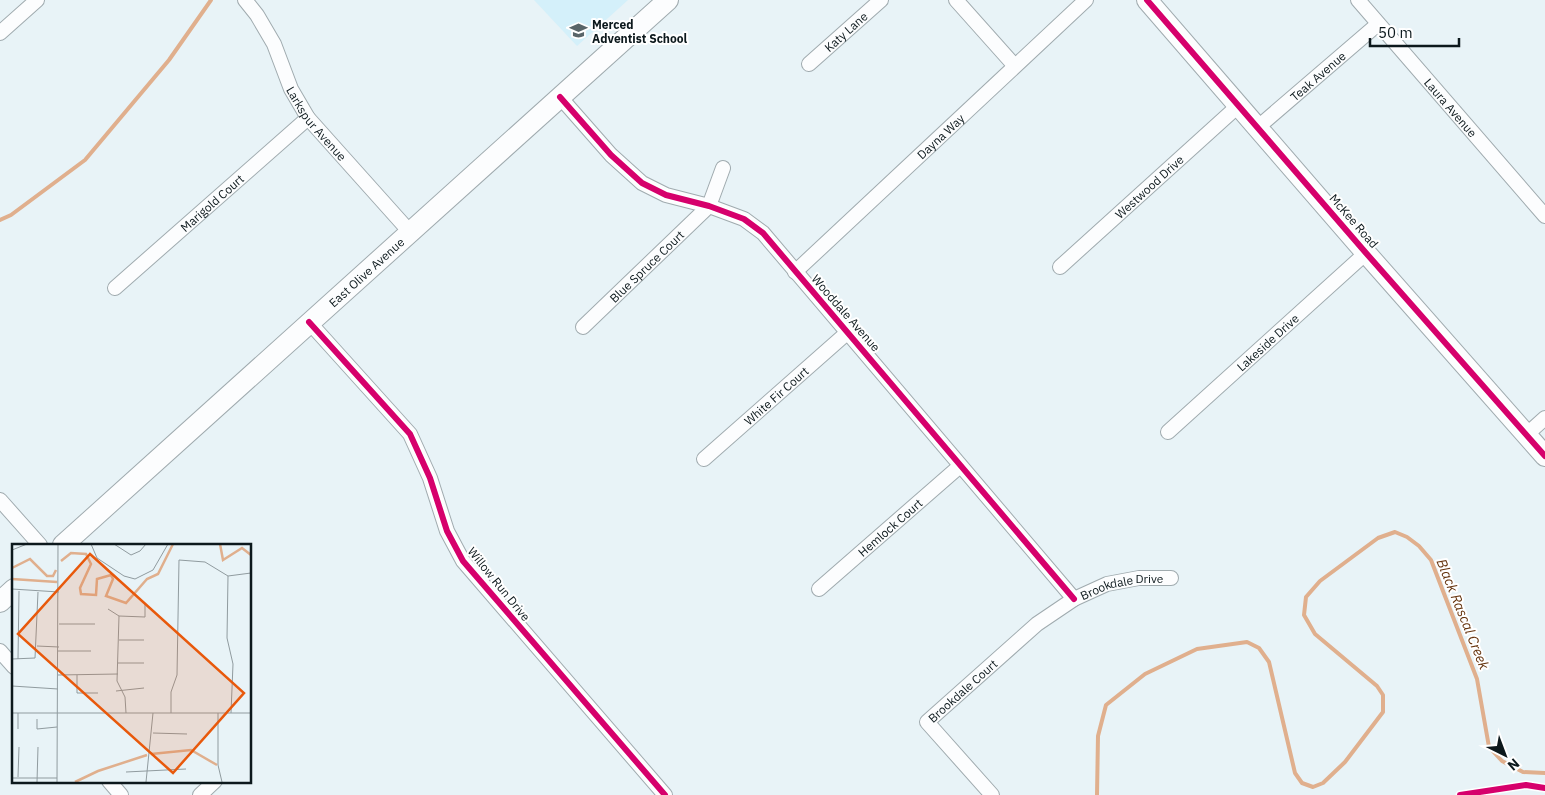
<svg xmlns="http://www.w3.org/2000/svg" width="1545" height="795" viewBox="0 0 1545 795" font-family="'IBM Plex Sans',sans-serif">
	<rect width="100%" height="100%" fill="#e8f3f7"/>
	<path fill="#d4f0fa" d="M534,0H628L577,46Z"/>
	<g fill="none" stroke-linecap="round" stroke-linejoin="round">
		<path stroke="#e0af8d" stroke-width="4" d="M0,220L11,215L85,160L169,60L211,0
			M1097,795L1098,736L1106,705L1145,674L1197,649L1247,642L1259,648L1269,662L1295,773L1302,783L1313,787L1323,783L1345,762L1383,712V695L1377,686L1315,634L1304,615L1306,597L1320,581L1378,538L1395,532L1407,537L1419,546L1431,560L1477,679L1489,747L1502,761L1523,772L1545,773"/>
		<defs>
			<g id="street">
				<path id="s1" d="M245,0L257,15L274,44L291,89L308,118L410,232"/>
				<path d="M956,0L1014,65"/>
				<path id="s2" d="M1358,0L1545,216"/>
				<path d="M0,33L37,0"/>
				<path id="s3" d="M809,64L881,0"/>
				<path d="M560,97L611,155L642,183L666,195L709,206L744,219L763,233L1074,599"/>
				<path id="s4" d="M1257,128L1378,24"/>
				<path id="s5" d="M1060,267L1238,106"/>
				<path id="s6" d="M795,272L1086,0"/>
				<path id="s7" d="M115,288L308,118"/>
				<path d="M309,322L410,434L430,478L447,531L463,561L665,795"/>
				<path id="s8" d="M583,327L709,206L723,168"/>
				<path id="s9" d="M1168,432L1366,253"/>
				<path d="M1526,435L1545,418"/>
				<path id="s10" d="M704,459L848,332"/>
				<path d="M0,500L40,545"/>
				<path id="s11" d="M819,589L960,466"/>
				<path d="M0,651L14,667"/>
				<path d="M109,781L121,795"/>
				<path d="M200,795L215,781"/>
				<path id="s12" d="M992,795L927,722L1037,624L1074,599L1107,584L1139,578H1171"/>
			</g>
			<g id="secondary">
				<path d="M1147,0L1366,253L1545,456"/>
				<path id="s13" d="M63,545L668,0"/>
				<path d="M0,602L14,589"/>
			</g>
		</defs>
		<use href="#street" stroke="#a0abaf" stroke-width="16"/>
		<use href="#secondary" stroke="#a0abaf" stroke-width="22"/>
		<use href="#street" stroke="#fcfdfe" stroke-width="14"/>
		<use href="#secondary" stroke="#fcfdfe" stroke-width="20"/>
		<defs>
			<path id="cycleway" d="M1147,0L1366,253L1545,456
				M560,97L611,155L642,183L666,195L709,206L744,219L763,233L1074,599
				M309,322L410,434L430,478L447,531L463,561L665,795
				M1460,795L1526,785L1545,788"/>
		</defs>
		<use href="#cycleway" stroke="#fff" stroke-width="9"/>
		<use href="#cycleway" stroke="#d6006c" stroke-width="6"/>
	</g>
	<defs>
		<symbol id="school-bare" viewBox="-9 -9 18 18"><path d="M0-5L7-2L0 1L-7-2ZM-4 1L0 2.5L4 1V4Q0 6-4 4Z" fill="#596569" stroke="#fff" stroke-width="2.5" paint-order="stroke"/></symbol>
	</defs>
	<g fill-rule="evenodd">
		<use href="#school-bare" x="566" y="18" width="25" height="25"/>
	</g>
	<g text-anchor="middle" dominant-baseline="central" stroke-width="4" stroke-linejoin="round" paint-order="stroke">
		<g font-size="12" font-weight="bold" fill="#0c181c" stroke="#fff" text-anchor="start">
			<text x="592" y="24">Merced<tspan x="592" dy="14">Adventist School</tspan></text>
		</g>
		<g font-size="12" fill="#0c181c" stroke="#fff">
			<text stroke="none"><textPath href="#s3" startOffset="49">Katy Lane</textPath></text>
			<text stroke="none"><textPath href="#s4" startOffset="80">Teak Avenue</textPath></text>
			<text stroke="none"><textPath href="#s2" startOffset="142">Laura Avenue</textPath></text>
			<text stroke="none"><textPath href="#s1" startOffset="144">Larkspur Avenue</textPath></text>
			<text stroke="none"><textPath href="#s6" startOffset="199">Dayna Way</textPath></text>
			<text stroke="none"><textPath href="#s5" startOffset="120">Westwood Drive</textPath></text>
			<text stroke="none"><textPath href="#s7" startOffset="129">Marigold Court</textPath></text>
			<text transform="translate(1354 221) rotate(49)">McKee Road</text>
			<text stroke="none"><textPath href="#s8" startOffset="88">Blue Spruce Court</textPath></text>
			<text stroke="none"><textPath href="#s13" startOffset="408">East Olive Avenue</textPath></text>
			<text transform="translate(846 313) rotate(49)">Wooddale Avenue</text>
			<text stroke="none"><textPath href="#s9" startOffset="134">Lakeside Drive</textPath></text>
			<text stroke="none"><textPath href="#s10" startOffset="96">White Fir Court</textPath></text>
			<text stroke="none"><textPath href="#s11" startOffset="94">Hemlock Court</textPath></text>
			<text transform="translate(499 584) rotate(51)">Willow Run Drive</text>
			<text stroke="none"><textPath href="#s12" startOffset="340">Brookdale Drive</textPath></text>
			<text stroke="none"><textPath href="#s12" startOffset="145">Brookdale Court</textPath></text>
		</g>
		<g font-size="14" font-style="italic" fill="#65340e" stroke="#fff">
			<text transform="translate(1463 614) rotate(68)">Black Rascal Creek</text>
		</g>
	</g>
	<g transform="translate(12 544)">
		<rect width="239" height="239" fill="#e8f3f7"/>
		<path fill="none" stroke="#e0af8d" stroke-width="2.5" d="M208,0L211,16L230,4L239,11M49,17L59,9L74,10L79,20L68,44L69,50L84,51L85,35L99,31L101,35L94,52L114,59L135,35L146,30L161,0M0,24L18,15L35,32H41L44,26M0,35L45,38M139,210L179,206L205,221M63,238L86,227L135,211"/>
		<path fill="none" stroke="#909b9f" stroke-width="1" d="M79,0L85,14L112,32L123,35L141,26L156,0M102,0L119,11L128,7L134,0M0,6L15,0M216,32L215,94L221,120L219,169M0,45L47,48M96,65L107,72L133,73V60M107,72L105,137L113,153L114,169M47,80H83M107,96H132M25,102L47,103M46,107H79M0,115L23,114L26,48M6,115L7,47M106,119H132M46,131L106,130M65,131V149H86M0,142L46,145M104,147L132,144M0,169H239M6,169V185M159,169V148L165,131L167,16L193,18L216,32L239,29M206,169V221L210,238M25,175V185L45,183M141,189L175,190M114,228L174,225M6,233L7,203M0,234H45M25,238L26,203M45,238L46,0M134,238L141,169"/>
		<path fill="#e8590c" fill-opacity="0.15" stroke="#e8590c" stroke-width="2.5" d="M78,10L232,149L161,229L6,90Z"/>
		<rect width="239" height="239" fill="none" stroke="#0c181c" stroke-width="2.5"/>
	</g>
	<g transform="translate(1505 755) rotate(138)" stroke="#ffffff" stroke-width="4" paint-order="stroke">
	<path d="M0-4L9 19L0 12L-9 19Z" fill="#0c181c"/>
	<text y="-8" font-size="14" font-weight="bold" text-anchor="middle" fill="#0c181c">N</text>
	</g>
	<path d="M1370 38v8h89v-8" fill="none" stroke="#0c181c" stroke-width="2.5"/>
	<text x="1378" y="38" font-size="15" fill="#0c181c" stroke="#ffffff" stroke-width="4" paint-order="stroke">50 m</text>
</svg>
